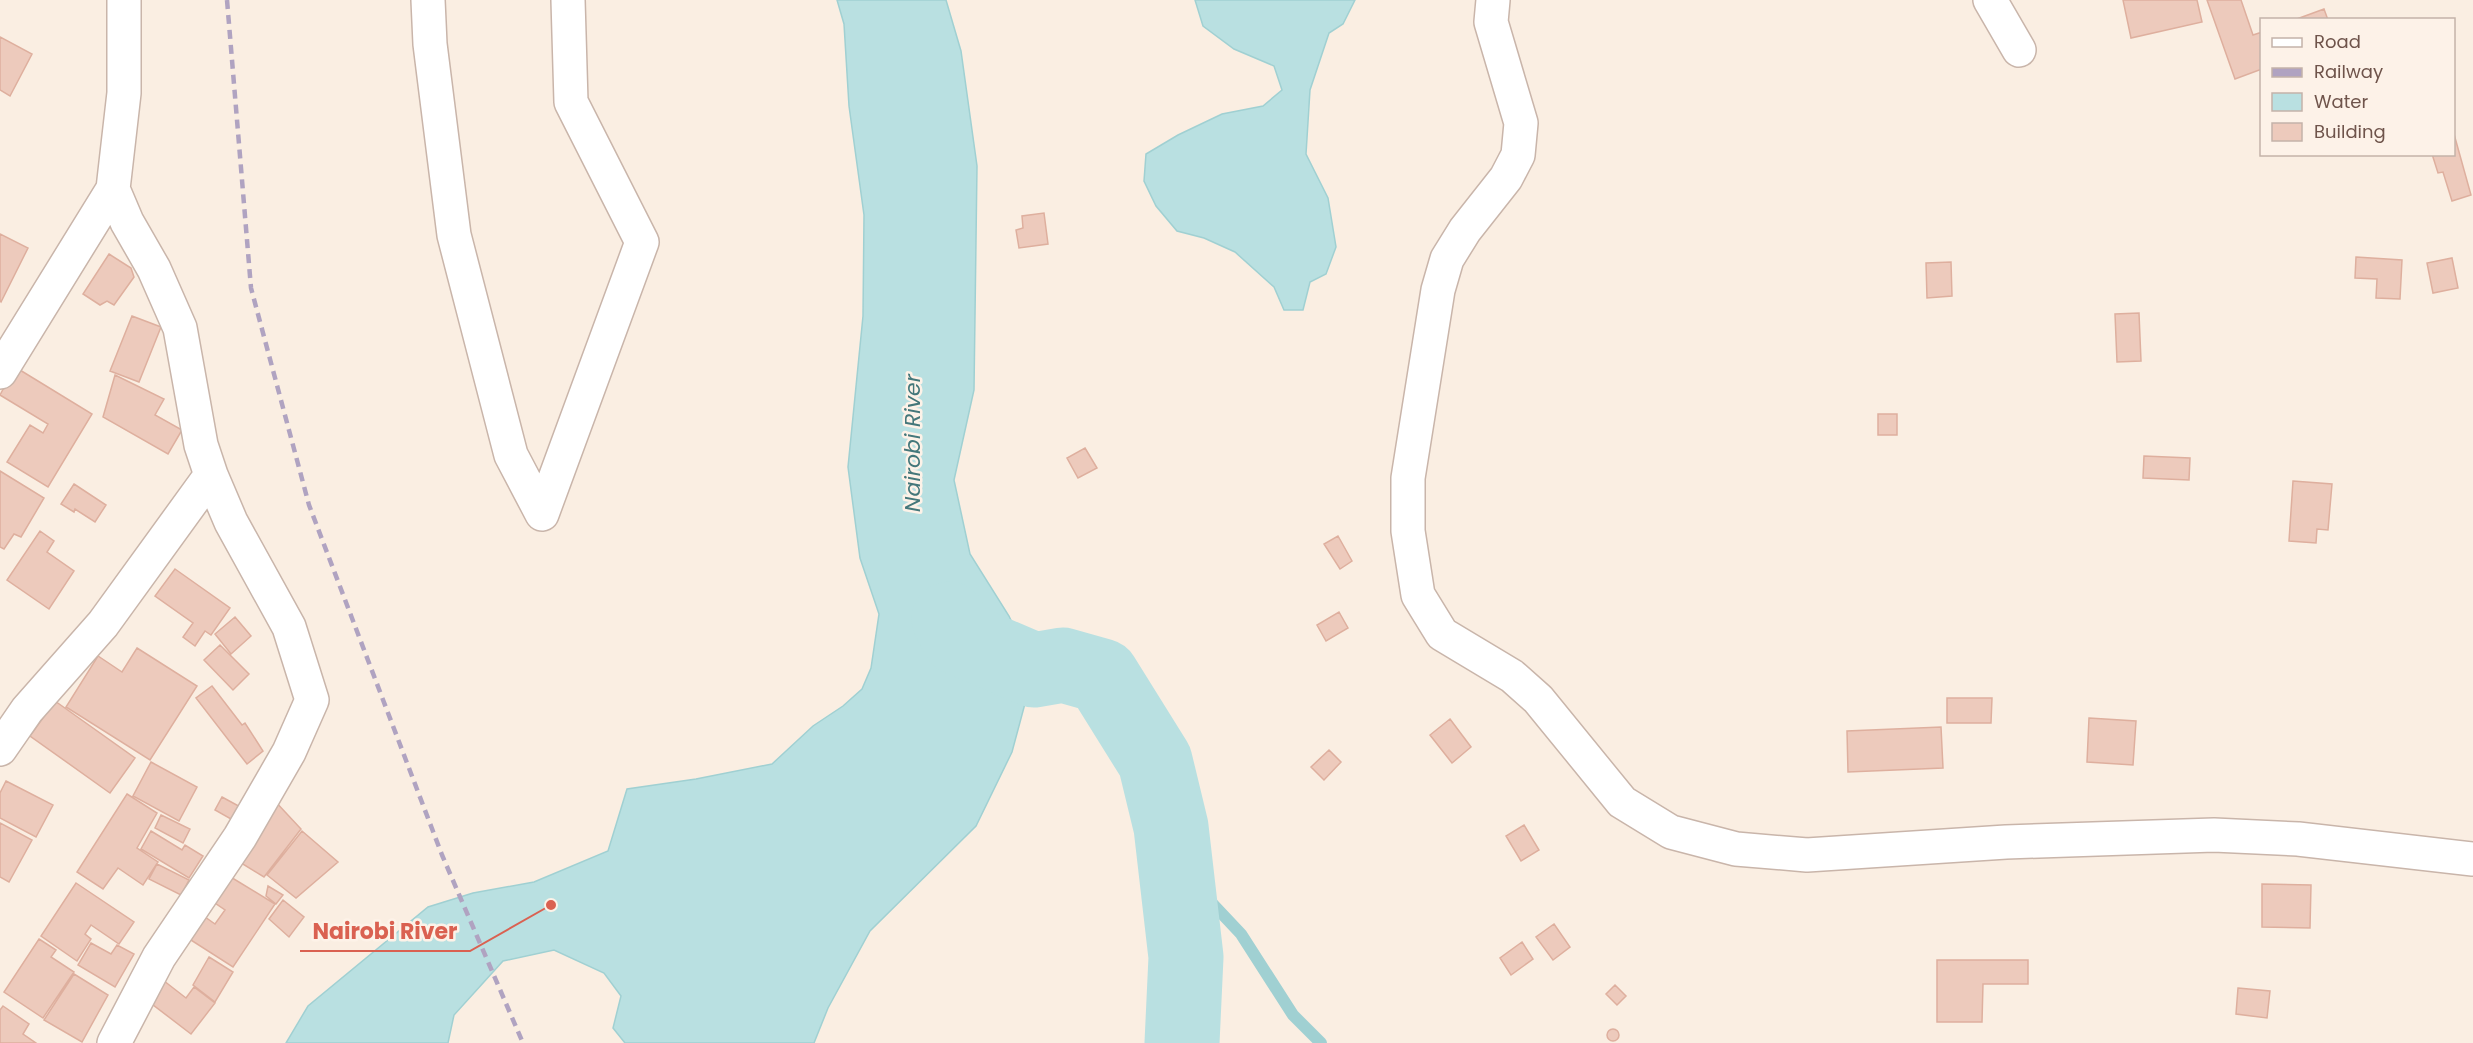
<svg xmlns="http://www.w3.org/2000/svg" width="2473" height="1043" viewBox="0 0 2473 1043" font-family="Poppins,sans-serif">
	<rect width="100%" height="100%" fill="#faeee2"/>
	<path fill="#b9e0e1" stroke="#a0d0d2" stroke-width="1.5" d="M837,0H946L961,51L977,166L974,390L954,480L970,554L1009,616L1034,670L1012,752L976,826L870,931L828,1008L814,1043H625L613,1028L621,996L604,973L554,950L503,961L454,1015L448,1043H286L308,1006L428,907L473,893L534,882L608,851L627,789L696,779L772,764L813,726L843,706L862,689L871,668L879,614L860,558L848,467L863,316L864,215L849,106L844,24Z
		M1195,0H1355L1343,24L1329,33L1310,90L1306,154L1328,198L1336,247L1326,274L1310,282L1303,310H1284L1274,287L1235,252L1204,238L1177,231L1156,206L1144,181L1146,154L1178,135L1222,114L1263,106L1282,90L1274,66L1234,49L1203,26Z"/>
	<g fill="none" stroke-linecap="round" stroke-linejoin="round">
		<path stroke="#a0d0d2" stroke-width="12" d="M1176,865L1241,934L1293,1015L1321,1043"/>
		<path stroke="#b9e0e1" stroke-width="75" d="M949,619L959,638L1034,670L1063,665L1102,676L1155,761L1171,827L1186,957L1182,1043"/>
	</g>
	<path fill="#edcabc" stroke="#deaf9e" stroke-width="1.5" d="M2123,0H2197L2202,22L2131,38Z
		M2207,0H2241L2253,35L2262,32V69L2235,79Z
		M2324,9L2328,20H2294Z
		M0,37L32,54L10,96L0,90Z
		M2454,134L2471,195L2452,201L2443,172L2438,173L2432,154H2454Z
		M1044,213L1048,244L1019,248L1016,230L1023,228L1022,216Z
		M0,234L28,248L1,302L0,301Z
		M109,254L131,268L134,277L114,305L107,301L100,305L83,294Z
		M2356,257L2402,260L2400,299L2376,298L2377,279L2355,278Z
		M2452,258L2458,288L2433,293L2427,263Z
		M1951,262L1952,296L1927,298L1926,263Z
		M2139,313L2141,361L2117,362L2115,314Z
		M132,316L161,327L139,382L110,371Z
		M15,367L92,414L48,487L7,462L30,425L43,433L48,424L0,395Z
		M115,375L164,399L155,415L182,430L168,454L103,417Z
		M1878,414H1897V435H1878Z
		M1085,448L1097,468L1078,478L1067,458Z
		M2144,456L2190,458L2189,480L2143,478Z
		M0,471L44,498L21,537L14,534L4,549L0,547Z
		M2293,481L2332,484L2328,530L2317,529L2316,543L2289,541Z
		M74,484L106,505L95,522L75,509L74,512L61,504Z
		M40,531L54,541L47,552L74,571L49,609L7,580Z
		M1338,536L1352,561L1340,569L1324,544Z
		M175,569L230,608L211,635L205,631L195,646L183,637L193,623L155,596Z
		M1339,612L1348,628L1326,641L1317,625Z
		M235,617L251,636L231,654L215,634Z
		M220,645L249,674L233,690L204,660Z
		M137,648L197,686L150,760L66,707L98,656L122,672Z
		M212,686L242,725L245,723L263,751L247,764L196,698Z
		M1947,698H1992L1991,723H1947Z
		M55,701L135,758L110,793L30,736Z
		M2089,718L2136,721L2133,765L2087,762Z
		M1450,719L1471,747L1452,763L1430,735Z
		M1941,727L1943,768L1848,772L1847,731Z
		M1329,750L1341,762L1324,780L1311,767Z
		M151,762L197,787L179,821L133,796Z
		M6,781L53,805L36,837L0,818V793Z
		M127,794L157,813L137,848L158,862L143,885L118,868L103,889L77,872Z
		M222,797L246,810L238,823L215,810Z
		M273,799L301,829L264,877L233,858Z
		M161,815L190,829L183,843L155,828Z
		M0,823L32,840L9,882L0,877Z
		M1524,825L1539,850L1521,861L1506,836Z
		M151,831L182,850L185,845L203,856L189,878L141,849Z
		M302,831L338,862L296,898L267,875Z
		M157,864L189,880L181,895L149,879Z
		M229,876L275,904L233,967L183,935L198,912L215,924L225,910L212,901Z
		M76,883L134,922L119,944L91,925L85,934L91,939L77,961L41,936Z
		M2262,884L2311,885L2310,928L2262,927Z
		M268,886L283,895L276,904L266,896Z
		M283,900L304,917L289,937L269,919Z
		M1554,924L1570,947L1553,960L1536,937Z
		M39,939L56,950L51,957L74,972L43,1018L4,992Z
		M1522,942L1533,959L1511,975L1500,958Z
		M91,943L111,954L117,945L134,954L115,987L78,965Z
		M209,957L233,972L215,1002L193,985Z
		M1937,960H2028V984H1983L1982,1022H1937Z
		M74,974L108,995L82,1042L44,1020Z
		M159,977L186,998L194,987L215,1003L191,1034L144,998Z
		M1615,985L1626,996L1617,1005L1606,994Z
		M2238,988L2270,991L2267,1018L2236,1014Z
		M3,1006L29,1024L23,1034L36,1043H0V1010Z
		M1607 1035a6 6 0 1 1 12 0a6 6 0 1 1-12 0Z"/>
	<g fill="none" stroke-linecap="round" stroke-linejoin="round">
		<defs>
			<path id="street" d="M428,0L430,44L454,235L511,455L542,514L642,242L571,102L568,0
				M1493,0L1491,22L1521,123L1518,155L1506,178L1465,230L1447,259L1438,290L1408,478V531L1418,595L1442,634L1512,676L1538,699L1622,802L1671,832L1736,849L1807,855L2006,842L2214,835L2298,839L2473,859
				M1990,0L2019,50
				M0,372L113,189
				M0,749L27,710L103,624L211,475
				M114,1043L159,957L240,837L289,752L312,700L289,627L231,522L211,475L201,445L180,328L154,269L127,222L113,189L124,93V0"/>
		</defs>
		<use href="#street" stroke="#c9b5aa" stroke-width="36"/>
		<use href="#street" stroke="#fff" stroke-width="33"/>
		<path stroke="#b0a3c1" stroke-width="4.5" stroke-dasharray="9 6" stroke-linecap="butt" d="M227,0L251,288L309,505L442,855L523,1043"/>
	</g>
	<g text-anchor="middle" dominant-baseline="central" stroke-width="5" stroke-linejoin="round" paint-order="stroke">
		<g font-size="22" font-style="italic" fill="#44777a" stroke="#fdf2e8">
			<text transform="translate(912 443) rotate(-90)">Nairobi River</text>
		</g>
	</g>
	<path fill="none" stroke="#da6151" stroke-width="2" d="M551 905L470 951H300"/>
	<circle fill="#da6151" stroke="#fdf2e8" stroke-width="2" cx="551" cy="905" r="6"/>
	<g font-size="22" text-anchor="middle" font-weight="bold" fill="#da6151" stroke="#fdf2e8" stroke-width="5" stroke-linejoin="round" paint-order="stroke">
		<text x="385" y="939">Nairobi River</text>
	</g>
	<rect x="2260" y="18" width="195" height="138" fill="#fdf2e8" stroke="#c4b3a9" stroke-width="1.5"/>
	<rect x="2272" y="38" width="30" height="9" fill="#ffffff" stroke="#c4b3a9" stroke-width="1.5"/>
	<text x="2314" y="48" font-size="18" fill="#6f544b">Road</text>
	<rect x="2272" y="68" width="30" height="9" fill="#b0a3c1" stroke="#c4b3a9" stroke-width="1.5"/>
	<text x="2314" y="78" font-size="18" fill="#6f544b">Railway</text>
	<rect x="2272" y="93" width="30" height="18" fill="#b9e0e1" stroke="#c4b3a9" stroke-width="1.5"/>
	<text x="2314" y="108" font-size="18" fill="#6f544b">Water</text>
	<rect x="2272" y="123" width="30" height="18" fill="#edcabc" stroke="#c4b3a9" stroke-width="1.5"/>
	<text x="2314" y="138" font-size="18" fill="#6f544b">Building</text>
</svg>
